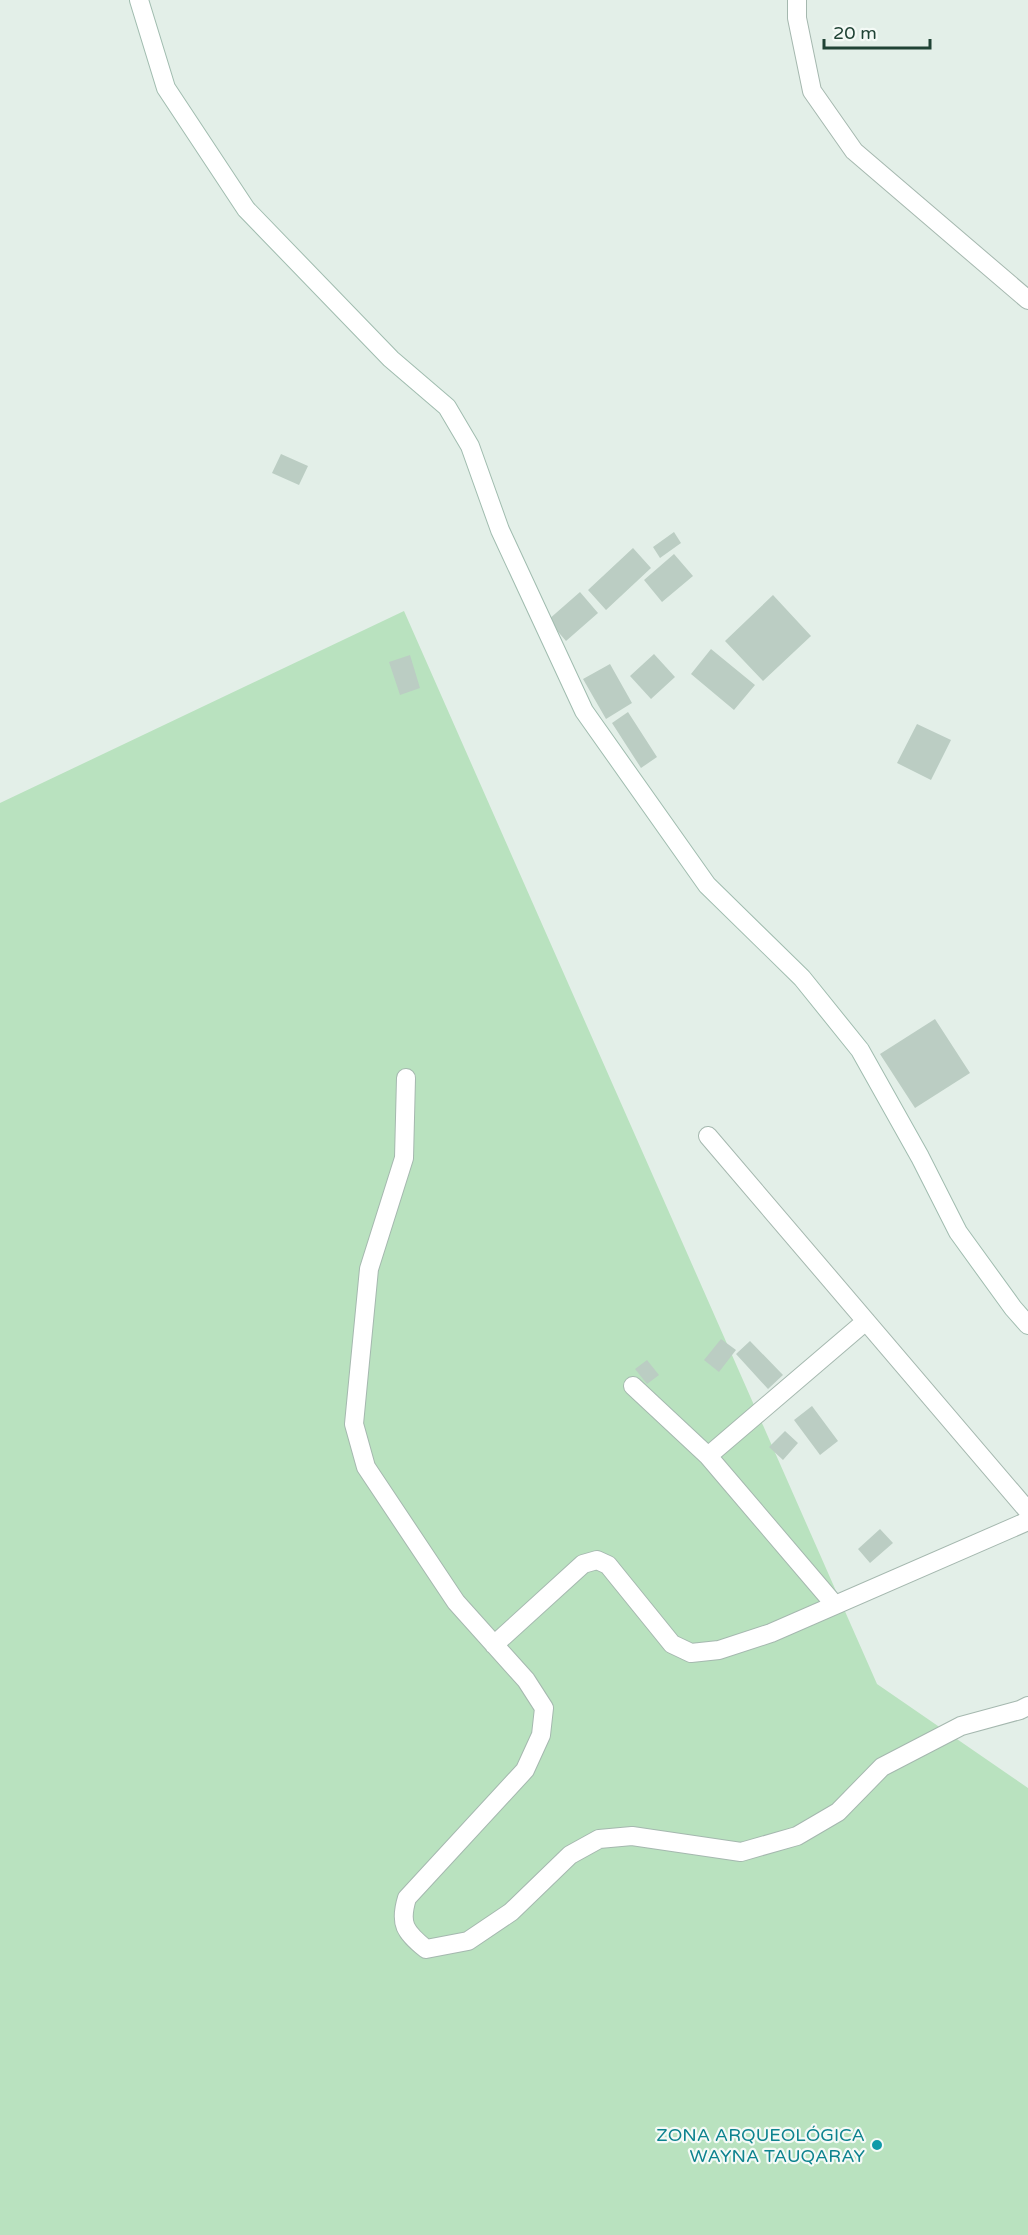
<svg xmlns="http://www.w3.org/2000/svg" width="1028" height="2235" viewBox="0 0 1028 2235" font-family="'Varela Round',sans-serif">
	<rect width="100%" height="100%" fill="#e3efe8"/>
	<path fill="#b9e2bf" d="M404,611L877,1684L1028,1788V2235H0V803Z"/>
	<path fill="#bbcdc3" d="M281,454L308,466L299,485L272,473Z
		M674,532L681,543L660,558L653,547Z
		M633,548L651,568L606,610L588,590Z
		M674,554L693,576L662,602L644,580Z
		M580,592L598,613L566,641L548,620Z
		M773,595L811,636L763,681L725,641Z
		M711,649L755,685L734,710L691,674Z
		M654,654L675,677L651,699L630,676Z
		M410,655L420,688L400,695L389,662Z
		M610,664L632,703L606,719L583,679Z
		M628,712L657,757L641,768L612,723Z
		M917,724L951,740L931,780L897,763Z
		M935,1019L970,1073L915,1108L880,1054Z
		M721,1339L736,1350L719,1372L704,1360Z
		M750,1341L783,1375L768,1389L736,1354Z
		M647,1360L659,1375L647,1384L635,1369Z
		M812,1406L838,1441L820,1455L794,1420Z
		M785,1431L798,1443L783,1460L769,1447Z
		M880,1529L893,1543L870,1563L858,1549Z"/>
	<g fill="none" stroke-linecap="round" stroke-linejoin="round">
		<defs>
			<path id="street" d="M797,0V18L812,91L854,151L1028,300
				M406,1078L404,1158L369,1269L354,1424L366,1467L456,1602L526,1680L544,1708L541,1735L525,1770L407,1898C399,1924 405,1932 426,1949L468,1941L511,1912L570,1855L599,1839L632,1836L741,1852L797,1836L838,1812L882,1767L961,1726L1020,1710L1028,1706
				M708,1136L1028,1511
				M633,1386L708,1456L835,1605
				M708,1456L866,1321
				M494,1645L583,1564L597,1560L608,1565L672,1644L691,1653L719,1650L771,1633L1028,1521"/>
			<path id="secondary" d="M139,0L166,88L246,209L391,359L447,407L470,446L500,530L584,711L707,885L802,978L860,1050L920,1157L958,1232L1013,1308L1028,1325"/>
		</defs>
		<use href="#street" stroke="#a5b8af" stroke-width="20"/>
		<use href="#secondary" stroke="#a0bcaf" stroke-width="20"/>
		<use href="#street" stroke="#fff" stroke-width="18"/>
		<use href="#secondary" stroke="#fff" stroke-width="18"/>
	</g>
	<circle fill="#0f9aa8" stroke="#f4faf6" stroke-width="2" cx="877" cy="2145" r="6"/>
	<g text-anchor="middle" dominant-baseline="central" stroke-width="4.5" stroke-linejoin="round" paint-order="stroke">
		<g font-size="18" fill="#0d838f" stroke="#f4faf6" text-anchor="end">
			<text x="865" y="2135">ZONA ARQUEOLÓGICA<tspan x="865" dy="21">WAYNA TAUQARAY</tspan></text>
		</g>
	</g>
	<path d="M824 39v9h106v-9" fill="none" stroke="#204335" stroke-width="3"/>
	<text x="833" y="39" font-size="18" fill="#204335" stroke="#f4faf6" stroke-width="4.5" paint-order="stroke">20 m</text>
</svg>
